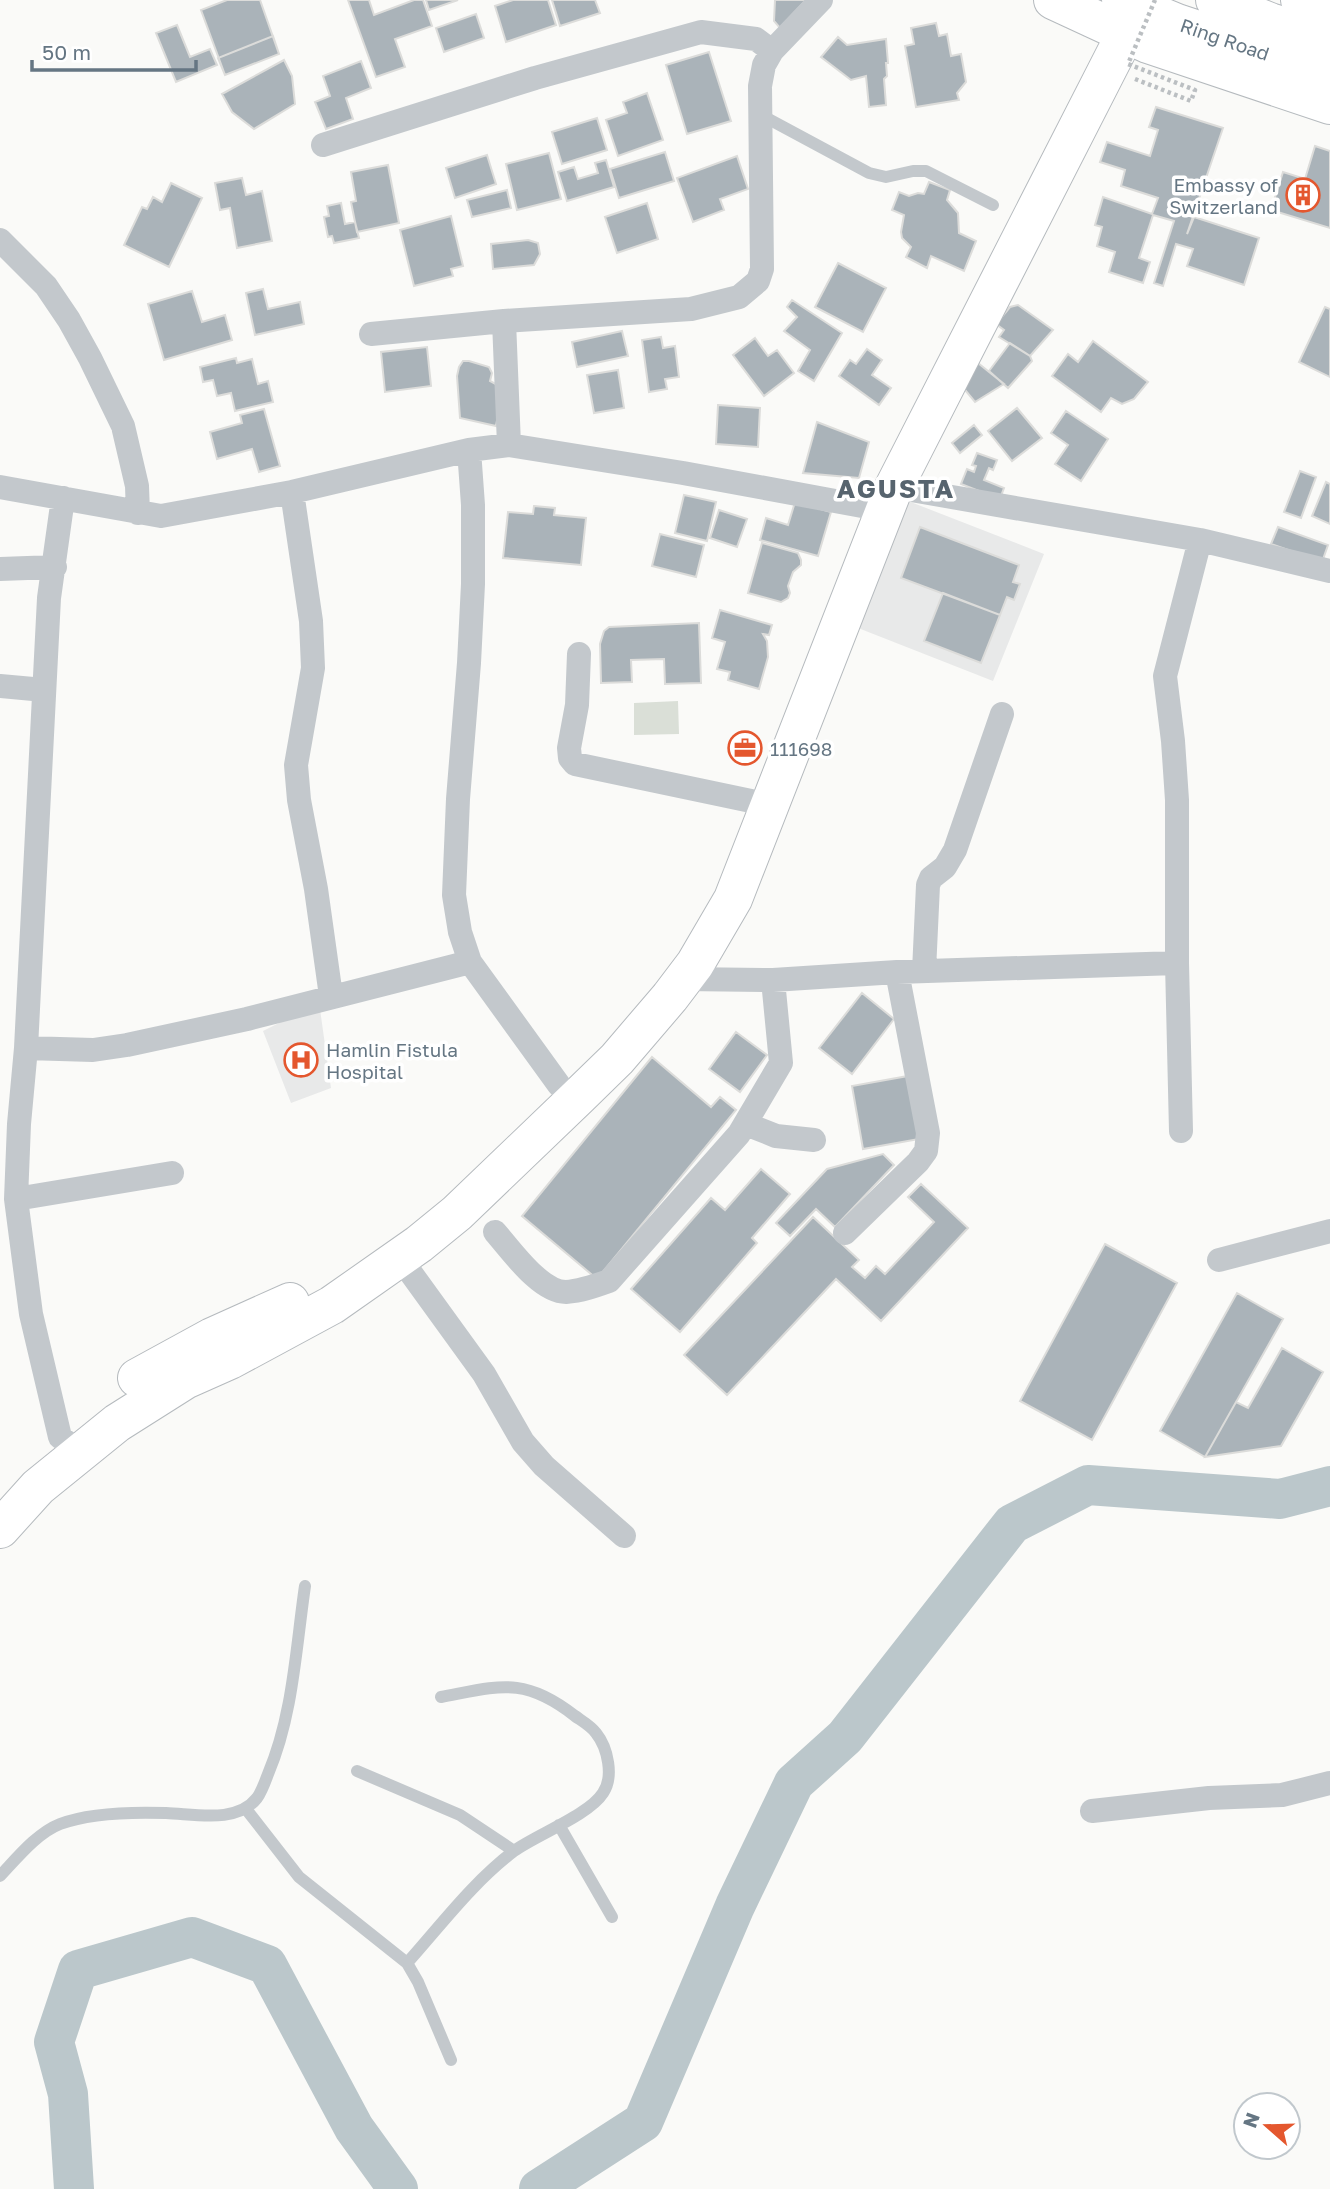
<svg xmlns="http://www.w3.org/2000/svg" width="1330" height="2189" viewBox="0 0 1330 2189" font-family="'Golos Text',sans-serif">
	<rect width="100%" height="100%" fill="#fafaf8"/>
	<path fill="#e8e9e9" d="M903,499L1044,554L993,681L853,626Z
		M320,1009L331,1088L291,1103L263,1031L285,1020Z"/>
	<path fill="#dadfd7" d="M678,701L679,734L634,735V703Z"/>
	<g fill="none" stroke-linecap="round" stroke-linejoin="round">
		<path stroke="#bbc7cb" stroke-width="40" d="M74,2189L68,2094L54,2042L78,1970L192,1937L267,1965L354,2128L398,2189
			M539,2189L643,2122L735,1906L794,1783L845,1737L1012,1524L1088,1485L1280,1499L1330,1486"/>
	</g>
	<path fill="#aab3b9" stroke="#dcdcda" stroke-width="2" d="M227,0H260L279,54L225,75L201,10Z
		M348,0H369L374,15L414,0H423L432,26L395,39L405,67L376,77Z
		M426,0H458L429,10Z
		M513,0H548L556,25L506,42L495,6Z
		M552,0H595L600,13L560,26Z
		M775,0H806L780,28L774,21Z
		M476,14L484,38L444,52L436,28Z
		M936,23L939,36L947,34L951,56L961,54L966,82L957,93L959,100L916,107L905,46L914,44L911,28Z
		M177,25L190,57L210,49L217,65L176,82L156,33Z
		M273,36L279,54L225,75L218,58Z
		M838,37L847,45L886,39L888,63H886L887,76L884,79L886,105L869,107L866,76L851,80L821,57Z
		M709,52L731,121L687,134L666,65Z
		M284,60L292,76L295,104L254,129L232,112L222,94Z
		M361,61L371,88L346,98L353,119L326,129L315,102L330,96L323,76Z
		M647,93L663,140L618,156L606,120L627,113L623,102Z
		M1156,107L1223,128L1187,234L1194,217L1259,238L1244,285L1187,266L1193,249L1176,244L1163,286L1154,283L1174,221L1153,215L1139,258L1150,262L1143,283L1109,272L1115,252L1097,246L1102,227L1095,225L1103,197L1152,214L1158,198L1121,186L1125,170L1100,162L1107,142L1150,156L1158,130L1149,127Z
		M597,118L607,150L562,164L552,132Z
		M1315,146L1330,151V228L1271,210L1283,172L1305,179Z
		M665,152L674,181L619,198L610,169Z
		M549,153L561,199L517,210L506,164Z
		M487,155L496,184L455,198L446,168Z
		M737,156L748,189L720,199L724,210L693,222L677,178Z
		M606,160L614,187L567,201L558,172L574,167L578,179L598,173L595,163Z
		M388,165L399,223L357,232L351,202L356,201L351,172Z
		M242,178L246,195L262,191L272,241L237,248L230,208L220,210L215,183Z
		M929,182L950,190L947,200L958,213L959,233L976,241L964,271L931,256L927,268L906,257L911,247L902,238L901,232L904,215L892,210L899,192L909,196L918,193L924,194Z
		M171,183L202,198L169,267L124,245L142,207L147,209L153,197L162,202Z
		M507,190L511,208L472,217L467,200Z
		M341,203L345,224L355,222L359,238L334,243L332,236L328,237L324,217L329,216L327,206Z
		M647,203L658,239L617,253L605,217Z
		M451,216L463,266L451,269L453,276L414,286L400,230Z
		M528,240L538,243L540,254L534,265L493,269L491,244Z
		M838,263L886,288L863,332L815,307Z
		M263,289L268,309L300,302L304,324L255,335L246,293Z
		M192,291L202,322L225,315L232,340L164,360L148,304Z
		M792,300L842,333L814,381L798,371L810,350L784,331L797,317L787,307Z
		M1018,305L1053,330L1030,356L999,337L1004,330L996,324L1010,307Z
		M1325,307L1330,309V377L1299,362Z
		M622,331L628,356L577,367L572,342Z
		M661,337L663,348L675,346L679,377L665,379L667,389L649,392L642,340Z
		M755,338L768,356L777,350L794,373L764,396L733,355Z
		M1093,341L1148,382L1134,399L1122,404L1111,398L1101,412L1052,376L1068,354L1078,362Z
		M1010,343L1030,356L1032,361L1008,388L989,371Z
		M427,347L431,386L385,392L381,352Z
		M867,349L882,360L872,375L891,388L879,405L839,376L850,360L856,364Z
		M236,358L237,363L252,359L258,384L268,381L273,402L235,411L231,393L217,396L213,380L203,382L200,367Z
		M973,359L1004,384L975,402L961,385Z
		M463,361H469L489,367L492,373L490,381L503,388L496,426L460,418L457,376L459,367Z
		M618,370L624,408L594,413L587,375Z
		M718,405L760,408L758,447L716,444Z
		M1017,408L1042,438L1012,461L988,431Z
		M264,409L280,466L259,472L252,449L217,459L210,432L242,423L240,415Z
		M1066,411L1108,439L1081,481L1055,464L1068,445L1051,433Z
		M817,422L869,442L859,478L803,473Z
		M974,425L982,435L960,453L952,443Z
		M977,453L997,460L993,470L989,468L984,480L1004,488L1001,496L989,495L961,484L967,469L974,472L976,466L972,465Z
		M1300,471L1316,477L1301,518L1284,512Z
		M1326,482L1330,484V524L1312,516Z
		M684,495L716,502L707,541L675,533Z
		M795,502L831,512L818,556L760,540L766,518L788,525Z
		M534,506L555,508L554,515L586,518L581,565L503,558L508,512L533,514Z
		M719,510L747,519L737,547L710,538Z
		M920,527L1019,565L1013,582L1020,584L1014,600L1007,597L1000,615L901,578Z
		M1278,527L1328,545L1322,562L1271,544Z
		M660,534L704,545L696,577L652,566Z
		M762,543L798,553L801,560V565L793,572L788,586L790,593L788,598L781,602L748,593Z
		M943,593L1000,615L981,663L924,641Z
		M720,610L772,625L769,635L763,634L767,641L768,657L759,689L728,680L730,672L717,669L725,642L712,638Z
		M699,623L701,683L665,684L664,659L631,660L632,682L601,683L600,644L604,631L609,627Z
		M862,993L894,1019L852,1074L819,1048Z
		M736,1032L767,1055L740,1092L709,1069Z
		M652,1057L711,1107L720,1097L736,1110L597,1279L522,1216Z
		M908,1076L919,1139L863,1149L852,1086Z
		M883,1154L894,1165L835,1227L816,1209L790,1236L776,1223L827,1169Z
		M761,1169L790,1194L752,1238L757,1243L680,1332L631,1289L711,1198L725,1210Z
		M921,1184L968,1228L881,1321L836,1279L727,1395L684,1355L813,1217L859,1260L852,1267L865,1278L876,1266L885,1274L934,1222L908,1197Z
		M1105,1244L1177,1283L1092,1440L1020,1401Z
		M1237,1293L1283,1319L1205,1457L1160,1431Z
		M1282,1348L1323,1372L1281,1446L1205,1457L1236,1402L1248,1408Z"/>
	<g fill="none" stroke-linecap="round" stroke-linejoin="round">
		<defs>
			<path id="primary" d="M1053,0L1148,44L1330,105
				M1300,0L1330,10
				M137,1378L212,1337L290,1302
				M0,1529L38,1487L117,1423L185,1380L230,1360L332,1305L419,1244L457,1213L579,1096L617,1059L670,997L695,964L733,899L894,487L1125,35"/>
			<path id="highway" d="M1121,0L1177,23L1330,74
				M1215,0L1270,22L1330,41"/>
		</defs>
		<use href="#primary" stroke="#b5babe" stroke-width="40"/>
		<use href="#highway" stroke="#b4b9bd" stroke-width="40"/>
		<path stroke="#c3c8cc" stroke-width="12" d="M761,115L869,173L886,177L913,171H926L993,205
			M357,1771L460,1815L514,1851
			M246,1809L299,1877L407,1963L418,1982L451,2060
			M559,1825L612,1917
			M0,1876C17,1858 37,1833 60,1824C89,1813 136,1812 166,1813C195,1814 237,1824 257,1798C262,1791 265,1782 268,1774C293,1716 296,1647 305,1586
			M407,1963C441,1925 473,1882 514,1851C536,1835 589,1815 603,1793C614,1777 608,1748 596,1733C591,1726 582,1721 575,1716C524,1676 500,1686 441,1697"/>
		<path stroke="#c3c8cc" stroke-width="24" d="M323,145L535,78L701,32L756,39L772,51
			M0,240L46,286L69,320L90,358L123,426L137,486L138,513
			M504,321L509,445
			M371,334L504,321L691,309L739,297L758,281L762,269L760,86L764,65L772,51L821,0
			M469,450L473,505V584L469,663L458,799L454,895L460,932L470,962L559,1085
			M0,487L161,516L292,492L469,450L509,445L683,473L873,508
			M894,487L1200,540L1330,571
			M292,492L311,621L313,668L296,765L299,800L316,889L331,996
			M63,498L49,598L26,1048L19,1124L16,1199L31,1314L60,1437L80,1452
			M0,569L55,567
			M579,654L577,705L569,748L570,758L575,764L751,801
			M0,686L44,690
			M924,971L928,885L931,878L945,867L955,850L1002,714
			M683,979L773,980L897,972L1177,963
			M26,1048L93,1050L127,1045L247,1019L470,962
			M746,1124L776,1136L814,1140
			M1181,1131L1177,963V800L1173,741L1165,676L1200,540
			M16,1199L172,1173
			M495,1232C511,1250 540,1292 566,1292C581,1291 595,1286 609,1281L739,1134L781,1063L773,980
			M845,1233L918,1162L926,1151L928,1133L897,972
			M400,1258L484,1374L523,1442L544,1466L624,1536
			M1219,1260L1330,1231
			M1092,1811L1209,1798L1282,1795L1330,1783"/>
		<use href="#primary" stroke="#fff" stroke-width="38"/>
		<use href="#highway" stroke="#fff" stroke-width="38"/>
		<path stroke="#bbbfc2" stroke-width="4.5" stroke-dasharray="3.5 3.5" stroke-linecap="butt" d="M1135,79L1191,101L1195,90L1128,64L1155,0"/>
	</g>
	<defs>
		<symbol id="building-ring" viewBox="-11 -11 22 22"><circle r="9.5" fill="#fff" stroke="#e4572e" stroke-width="1.5"/><path d="M-4-6H4V6H1V3H-1V6H-4ZM-2.5-4.3h1.7v1.8h-1.7ZM.8-4.3h1.7v1.8H.8ZM-2.5-1h1.7V.8h-1.7ZM.8-1h1.7V.8H.8Z" fill="#e4572e"/></symbol>
		<symbol id="office-ring" viewBox="-11 -11 22 22"><circle r="9.5" fill="#fff" stroke="#e4572e" stroke-width="1.5"/><path d="M-6-3h4V-5.5h4V-3h4V5H-6ZM-1-4.5V-3h2v-1.5ZM-6 0V1H6V0Z" fill="#e4572e"/></symbol>
		<symbol id="hospital-ring" viewBox="-11 -11 22 22"><circle r="9.5" fill="#fff" stroke="#e4572e" stroke-width="1.5"/><path d="M-5-5h3v3.5h4V-5h3V5h-3V1.5h-4V5h-3Z" fill="#e4572e"/></symbol>
	</defs>
	<g fill-rule="evenodd">
		<use href="#building-ring" x="1284" y="176" width="38" height="38"/>
		<use href="#office-ring" x="726" y="729" width="38" height="38"/>
		<use href="#hospital-ring" x="282" y="1041" width="38" height="38"/>
	</g>
	<g text-anchor="middle" dominant-baseline="central" stroke-width="7" stroke-linejoin="round" paint-order="stroke">
		<g font-size="19" fill="#657683" stroke="#fff">
			<text transform="translate(1225 39) rotate(19)">Ring Road</text>
		</g>
		<g font-size="19" fill="#657683" stroke="#fff" text-anchor="start">
			<text x="1278" y="184" text-anchor="end">Embassy of<tspan x="1278" dy="22">Switzerland</tspan></text>
			<text x="770" y="748">111698</text>
			<text x="326" y="1049">Hamlin Fistula<tspan x="326" dy="22">Hospital</tspan></text>
		</g>
		<g font-size="26" font-weight="bold" letter-spacing="2" fill="#57646e" stroke="#fff">
			<text x="896" y="488">AGUSTA</text>
		</g>
	</g>
	<g transform="translate(1267 2126) rotate(290)"><circle r="33" fill="#ffffff" stroke="#c1c8cd" stroke-width="2"/>
	<path d="M0-5L12 26L0 18L-12 26Z" fill="#e4572e"/>
	<text y="-10" font-size="19" font-weight="bold" text-anchor="middle" fill="#657683">N</text>
	</g>
	<path d="M32 60v10h164v-10" fill="none" stroke="#657683" stroke-width="3.5"/>
	<text x="42" y="60" font-size="21" fill="#657683" stroke="#ffffff" stroke-width="5" paint-order="stroke">50 m</text>
</svg>
